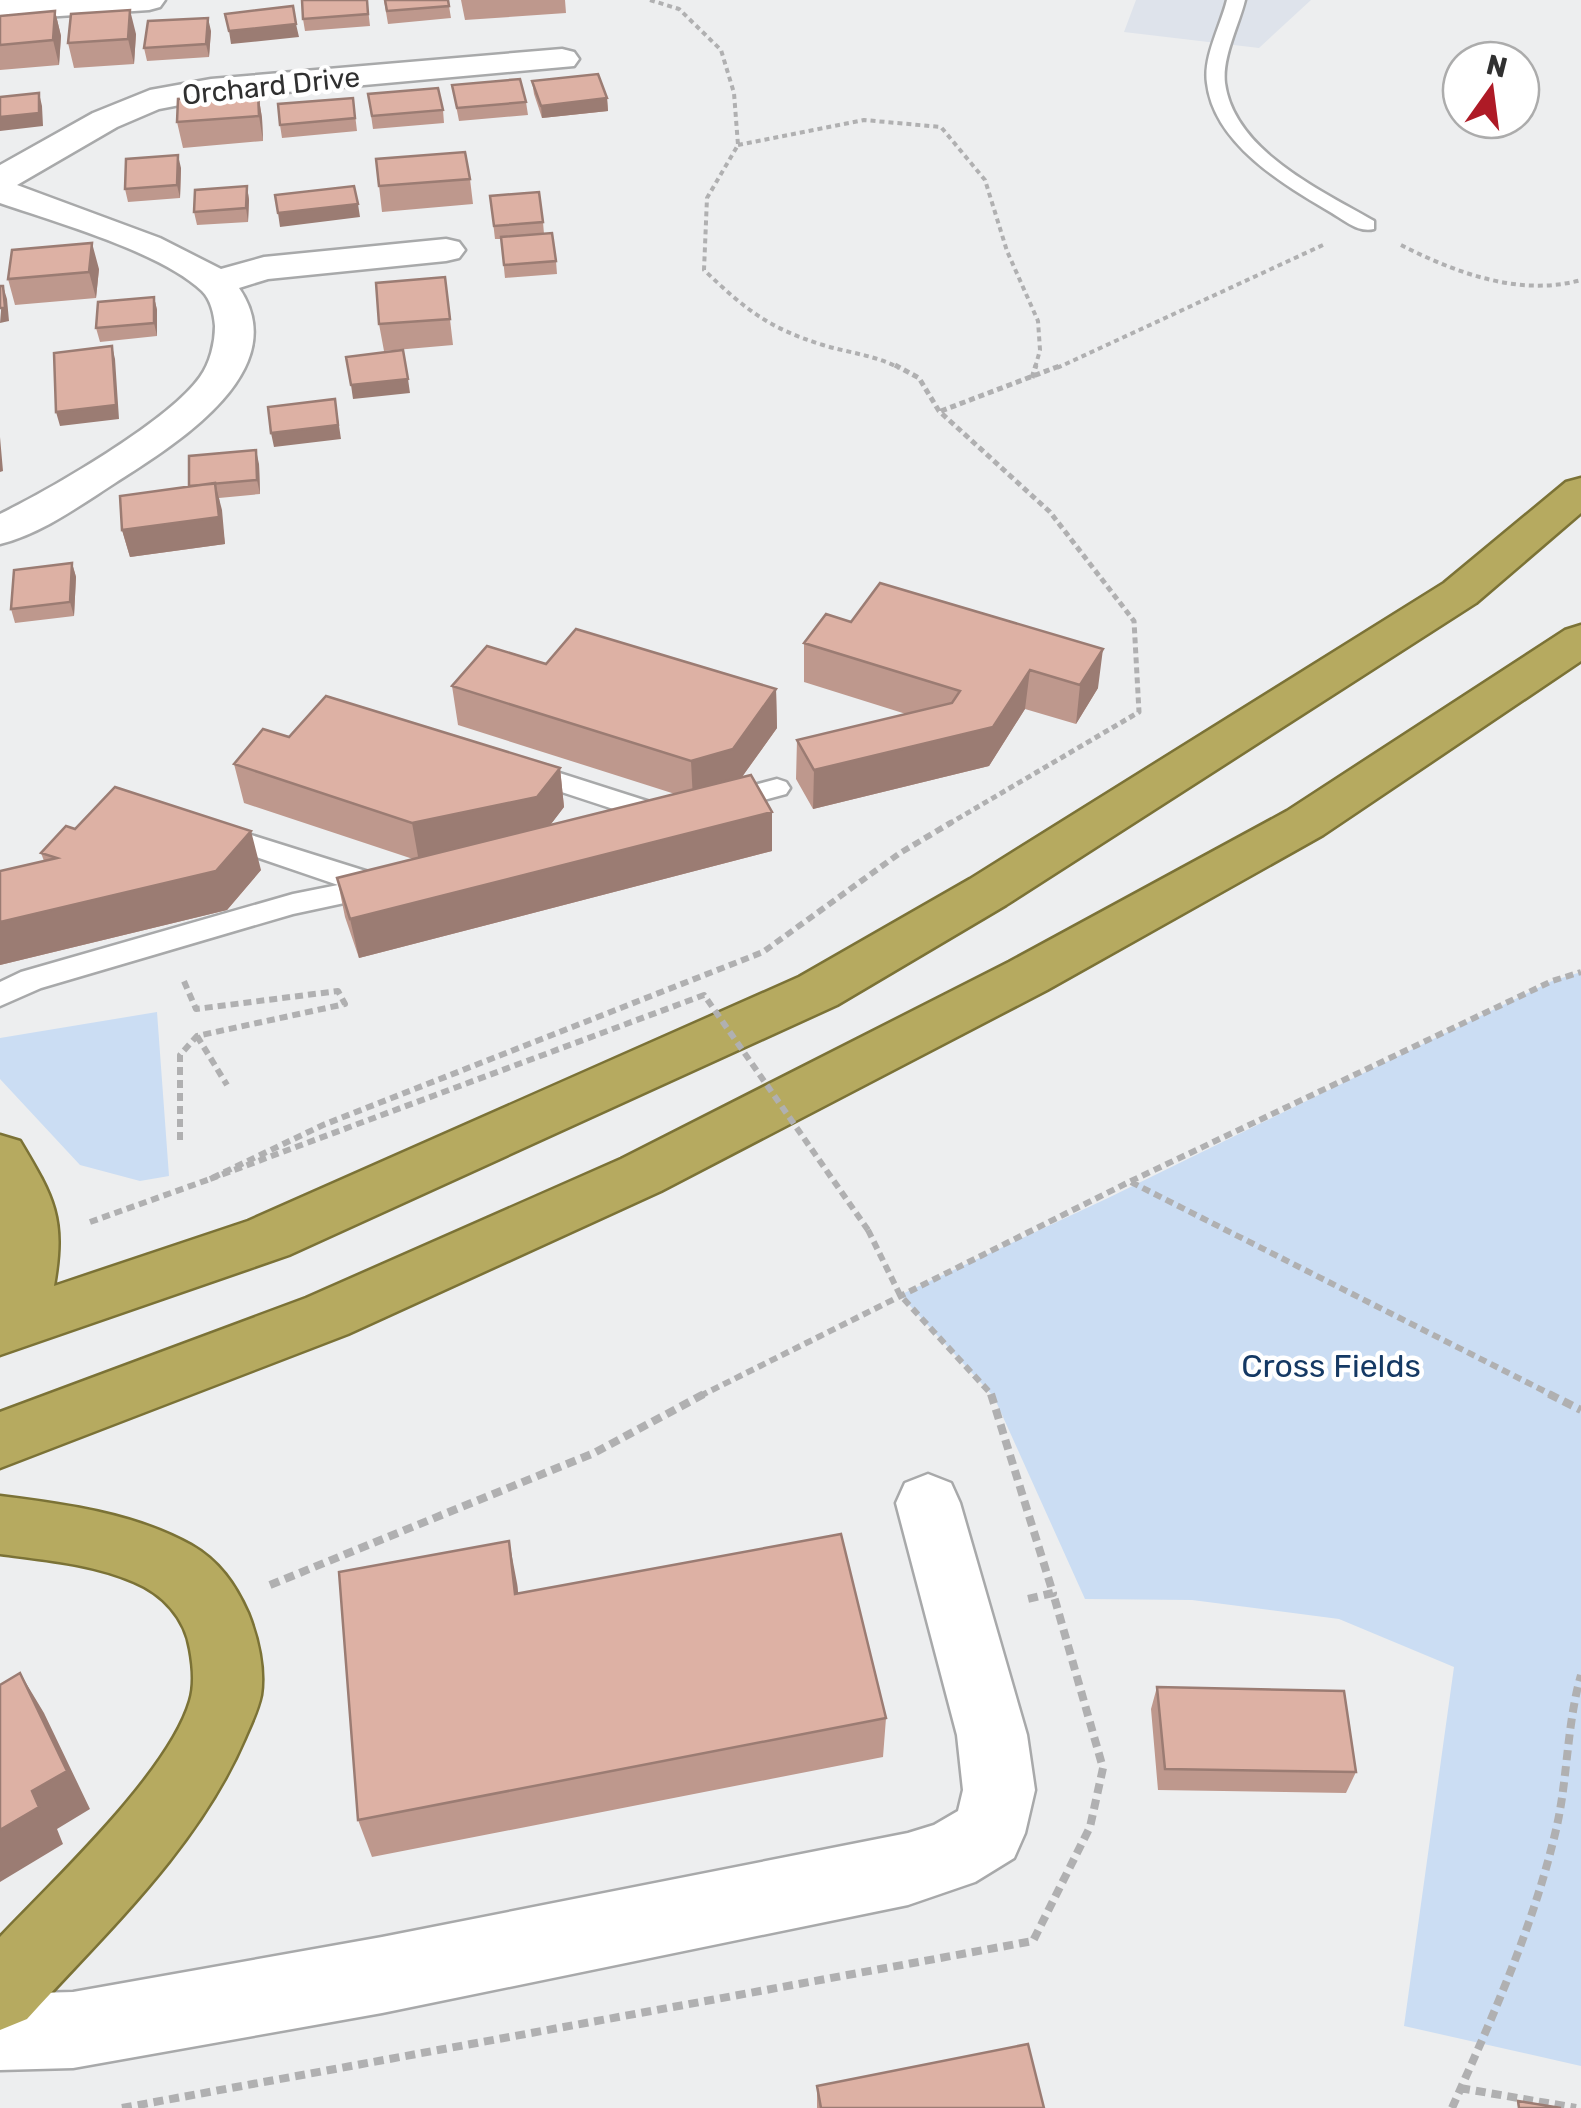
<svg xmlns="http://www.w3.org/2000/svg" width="1581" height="2108" viewBox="0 0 1581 2108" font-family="Rubik,sans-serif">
	<rect width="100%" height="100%" fill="#edeeef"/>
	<path fill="#dee3eb" d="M1136,0H1311L1259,48L1124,32Z"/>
	<path fill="#cbddf3" d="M1581,972V2066L1404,2026L1454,1667L1339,1619L1192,1600L1085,1599L994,1397L900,1295L1108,1198L1552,981Z
		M157,1012L169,1176L140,1181L80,1165L0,1079V1038Z"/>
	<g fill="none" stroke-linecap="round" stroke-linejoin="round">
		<defs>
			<path id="service" d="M1227,0H1245C1239,25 1222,57 1225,83C1234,151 1322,191 1374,221V229C1359,233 1345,221 1332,213C1284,185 1214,144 1207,83C1203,57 1221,25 1227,0Z
				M522,761L672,809L676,816L672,823L662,825L513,776L509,770L513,764Z
				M777,779L786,782L790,788L786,794L722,811L712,808L708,802L712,796Z
				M216,824L391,879L395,886L391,893L293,914L41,988L0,1006V982L21,972L293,894L338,885L206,840L202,833L206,826Z"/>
			<path id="minor" d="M0,0H165L160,7L149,10L0,20Z
				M562,49L574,52L579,59L574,66L211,99L159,109L117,127L17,185L160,238L221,269L264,257L446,239L459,242L465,250L459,258L446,261L268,279L239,288C296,371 173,446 115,483C79,506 41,534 0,544V514C51,489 169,421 200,377C210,363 215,343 215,326C214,314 211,300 202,291C161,252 55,222 0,203V165L93,113L150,90L211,79Z
				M928,1474L951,1483L960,1503L1027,1735L1035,1790L1025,1833L1014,1858L975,1882L908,1905L382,2013L73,2068L0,2070V1994L73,1992L382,1937L908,1833L934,1825L958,1811L963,1790L957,1735L896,1503L905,1483Z"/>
			<path id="trunk" d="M1581,478V513L1476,603L1006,905L837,1005L289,1255L0,1355V1135L20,1141C54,1198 66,1218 54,1286L248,1221L799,977L970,879L1444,583L1566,482Z
				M1581,625V661L1323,835L1047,990L661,1191L348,1334L0,1468V1412L306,1298L621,1159L1009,962L1287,811L1565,630Z
				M0,1496C63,1504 134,1513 191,1545C219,1561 235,1584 248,1613C258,1638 265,1669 261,1695C258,1710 251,1724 245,1738C198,1848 106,1932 27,2019L0,2030V1937C53,1881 169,1773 190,1701C195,1685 193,1665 190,1649C185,1618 163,1594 134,1582C93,1564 44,1560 0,1554Z"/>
		</defs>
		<use href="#service" stroke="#a8a9aa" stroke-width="5"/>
		<use href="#minor" stroke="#a8a9aa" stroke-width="5"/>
		<use href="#trunk" stroke="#7b7236" stroke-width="5"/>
		<path stroke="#b0b0b1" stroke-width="4" stroke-dasharray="5 4" stroke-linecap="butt" d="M650,0L679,9L721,50L734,93L738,145L707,198L704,270C745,309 768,328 823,345C849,353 875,355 899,368
			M738,145L864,120L941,127L985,180L1007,251L1038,321L1040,350L1035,368
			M1401,245C1456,273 1520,297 1581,280
			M1057,368L1323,245"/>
		<path stroke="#b0b0b1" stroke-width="5" stroke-dasharray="6 4" stroke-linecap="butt" d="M895,365L919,378L939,411L1050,512L1134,621L1139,712L947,825
			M1032,378L1036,365
			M941,411L1062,365"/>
		<path stroke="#b0b0b1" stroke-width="6" stroke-dasharray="8 5" stroke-linecap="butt" d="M197,1036L227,1085
			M180,1140V1055L197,1036L345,1004L338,991L196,1009L183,979
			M1131,1182L1554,1396
			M90,1222L210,1179L323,1125L763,952L900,853L952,822
			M868,1230L900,1295L993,1396
			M700,1396L1129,1182L1552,981L1581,972"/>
		<path stroke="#b0b0b1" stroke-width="8" stroke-dasharray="10 6" stroke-linecap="butt" d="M991,1394L1053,1593L1023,1600
			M1549,1394L1581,1410
			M270,1585L594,1453L704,1394
			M1460,2088L1576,2108
			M122,2108L1033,1941L1090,1827L1103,1768L1053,1593
			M1452,2108C1492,2018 1532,1930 1555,1834C1568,1782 1566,1727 1581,1675"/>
		<use href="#service" fill="#fff" fill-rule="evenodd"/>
		<use href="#minor" fill="#fff" fill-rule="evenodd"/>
		<use href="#trunk" fill="#b6aa60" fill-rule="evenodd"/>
		<path stroke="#b0b0b1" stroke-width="6" stroke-dasharray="8 5" stroke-linecap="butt" d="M210,1179L704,995L868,1230"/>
	</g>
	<path fill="#be988d" d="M367,0L370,26L305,31L303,19Z
		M384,0H448L451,18L388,24Z
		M461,0H565L566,13L465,20Z
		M55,11L61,36L59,65L0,70V16Z
		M211,31L209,57L147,61L144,48Z
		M136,34L134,64L74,68L68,43Z
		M532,81L607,98L608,111L542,118L534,94Z
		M452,85L526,102L528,115L459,121Z
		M258,93L262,118L263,141L183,148L177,122Z
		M368,94L443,110L444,123L373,129Z
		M353,98L357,131L282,138L280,125Z
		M376,159L470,179L473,204L382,212Z
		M181,168L180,198L128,202L125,189Z
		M247,186L249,200L248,222L197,225L194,212Z
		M490,196L543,222L544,234L556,261L557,274L505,278L501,239H495Z
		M99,269L96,298L15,305L8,279Z
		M445,277L453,345L384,351L379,324Z
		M154,297L157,310V336L100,342L96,328Z
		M259,464L260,494L219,498L225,544L130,557L122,530L189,486Z
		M72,563L76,577L74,616L15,623L11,609Z
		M851,622L1098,688L1076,724L1025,709L989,766L813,809L796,779L797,740L906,714L804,682V643Z
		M546,664L776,689L777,728L742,777L772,851L359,958L345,917L337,878L413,859L244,803L234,764L289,737L560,768L564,807L550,825L675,794L458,725L452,686Z
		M75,829L261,870L227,910L0,965V871L44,861L41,853Z
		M517,1583L518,1593L886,1718L883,1757L372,1857L358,1820Z
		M1157,1687L1356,1772L1346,1793L1158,1790L1151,1709Z
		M817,2086L1044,2108H817Z"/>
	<path fill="#9b7c73" d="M130,10L136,34L134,64L128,39Z
		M55,11L61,36L59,65L53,40Z
		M208,18L211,31L209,57L206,44Z
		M296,24L299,37L231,44L229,31Z
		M39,93L42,106L43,126L0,131V117Z
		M258,93L262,118L263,141L259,116Z
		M607,98L608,111L542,118L541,106Z
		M178,155L181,168L180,198L177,185Z
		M247,186L249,200L248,222L246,208Z
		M358,204L360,217L280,227L278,213Z
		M92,243L99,269L96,298L89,272Z
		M3,286L7,299L9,321L0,323Z
		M154,297L157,310V336L154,323Z
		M112,346L115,359L119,419L60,426L56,412Z
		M408,379L410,393L353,399L351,385Z
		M335,399L341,439L274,447L271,433Z
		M0,437L3,471L0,472Z
		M256,450L259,464L260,494L257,480Z
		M215,483L222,510L225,544L130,557L122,530Z
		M72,563L76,577L74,616L70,602Z
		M1103,649L1098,688L1076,724L1080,685Z
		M1030,670L1025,709L989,766L813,809L814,770Z
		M776,689L777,728L734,788L693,800L691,761Z
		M560,768L564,807L542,836L419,862L412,823Z
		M772,812V851L359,958L350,919Z
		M251,831L261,870L227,910L0,965V922Z
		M509,1541L517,1583L523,1635L515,1594Z
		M20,1673L44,1713L90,1809L57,1829L63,1844L0,1882V1830L32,1791Z"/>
	<path fill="#ddb1a4" stroke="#9b7c73" stroke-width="2.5" d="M302,0H367L368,14L303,19Z
		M385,0H448L449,6L387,11Z
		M293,6L296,24L229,31L225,14Z
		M130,10L128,39L68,43L71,14Z
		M55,11L53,40L0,45V16Z
		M208,18L206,44L144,48L148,21Z
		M598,74L607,98L541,106L532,81Z
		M520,79L526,102L457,108L452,85Z
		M438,88L443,110L372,116L368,94Z
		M39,93V113L0,117V97Z
		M258,93L259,116L177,122L178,99Z
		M353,98L355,118L280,125L278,104Z
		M465,152L470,179L379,186L376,159Z
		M178,155L177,185L125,189L126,159Z
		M247,186L246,208L194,212L195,190Z
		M354,186L358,204L278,213L275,195Z
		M539,192L543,222L494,226L490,196Z
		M552,233L556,261L504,265L501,237Z
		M92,243L89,272L8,279L12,250Z
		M445,277L450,319L379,324L376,283Z
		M0,286H3L5,308H0Z
		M154,297V323L96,328L98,302Z
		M112,346L116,405L56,412L54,353Z
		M403,350L408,379L351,385L346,357Z
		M335,399L338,425L271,433L268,407Z
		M256,450L257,480L189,486V456Z
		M215,483L219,517L122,530L120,496Z
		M72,563L70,602L11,609L14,570Z
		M880,583L1103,649L1080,685L1030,670L993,727L814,770L797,740L952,703L960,691L804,643L826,614L851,622Z
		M576,629L776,689L733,749L691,761L452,686L487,646L546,664Z
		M326,696L560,768L537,797L412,823L234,764L263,729L289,737Z
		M751,775L772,812L350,919L337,878Z
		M115,787L251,831L216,871L0,922V871L57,858L41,853L66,826L75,829Z
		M841,1534L886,1718L358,1820L339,1572L509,1541L515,1594Z
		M20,1673L67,1771L32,1791L39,1807L0,1830V1685Z
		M1157,1687L1344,1691L1356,1772L1165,1769Z
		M1028,2044L1044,2108H821L817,2086Z
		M1518,2101L1561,2108H1519Z"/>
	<g text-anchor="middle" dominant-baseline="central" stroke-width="9" stroke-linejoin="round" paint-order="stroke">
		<g font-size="28" fill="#303030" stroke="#fff">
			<text transform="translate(271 86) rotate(-6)">Orchard Drive</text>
		</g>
		<g font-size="32" fill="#153964" stroke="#fff">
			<text x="1331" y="1366">Cross Fields</text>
		</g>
	</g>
	<g transform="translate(1491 90) rotate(14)"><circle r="48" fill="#ffffff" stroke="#acacac" stroke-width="2.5"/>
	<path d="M0-8L18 38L0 25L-18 38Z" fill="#ae1a26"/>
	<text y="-15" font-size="28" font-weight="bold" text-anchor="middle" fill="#303030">N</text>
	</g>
</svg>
